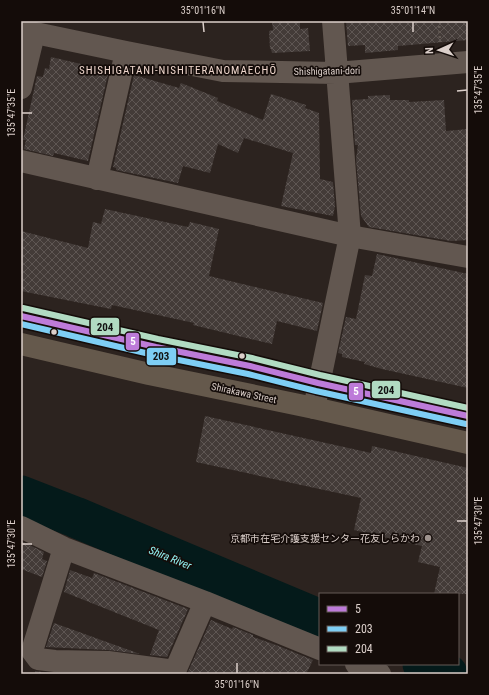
<svg xmlns="http://www.w3.org/2000/svg" width="489" height="695" viewBox="0 0 489 695" font-family="'Roboto Condensed','Noto Sans JP',sans-serif">
	<defs>
		<pattern id="building-cross-hatch" width="8" height="8" patternUnits="userSpaceOnUse"><rect width="8" height="8" fill="#433b38"/><path d="M0 0l8 8M0 8l8-8" fill="none" stroke="#5e5653"/></pattern>
	</defs>
	<rect width="100%" height="100%" fill="#2c231f"/>
	<g fill="none" stroke-linecap="round" stroke-linejoin="round">
		<path stroke="#041a1a" stroke-width="41" d="M21,496L75,517L320,620
			M423,664L447,674"/>
	</g>
	<path fill="url(#building-cross-hatch)" d="M272,21H300V29L308,28L310,51L272,53L271,49H270L269,31L273,30Z
		M346,21H468V40L398,46V50L365,53V45L348,46Z
		M51,57L81,64L80,68L108,74L88,161L54,153L53,156L24,149L26,140H23L37,76L43,77L45,68L49,69Z
		M134,75L179,88L181,83L218,98L217,101L263,120L271,94L306,105L305,108L319,113L320,179L333,182L335,206L333,216L281,206L293,153L244,138L238,153L218,144L210,173L183,166L178,183L116,170V168L113,167Z
		M390,95V100H409V102L444,100L446,131L468,129V240L451,241L369,227L361,216L356,159L358,145H355L352,100L368,99V96Z
		M105,209L188,227L190,222L219,229L209,276L323,303L317,331L277,321L272,344L193,325L194,323L112,305L111,309L21,291V231L88,248L93,222L101,224Z
		M377,254L468,274V388L382,369L364,364L365,362L342,357V354L338,353L346,317L356,319L365,275L372,276Z
		M205,416L371,453L372,446L468,468V594H434L440,567L418,562L422,546L354,530L361,498L196,462Z
		M21,541L44,552L42,559L47,561L42,577L21,569Z
		M70,570L92,578L94,573L188,609L167,657L150,655L159,630L64,592Z
		M211,620L232,629L233,627L253,635V637L276,645L313,660L306,674H187Z
		M54,623L140,654L108,650L46,647Z
		M35,671L55,674H81H35Z"/>
	<g fill="none" stroke-linecap="round" stroke-linejoin="round">
		<path stroke="#625953" stroke-width="2.5" stroke-dasharray="2 3" stroke-linecap="butt" d="M439,21L440,42"/>
		<path stroke="#625750" stroke-width="22" d="M21,30L126,52L223,71L336,73L468,62
			M21,88L34,34
			M21,161L350,236L468,257
			M97,179L126,52
			M314,408L350,236L333,21
			M21,527L64,548L205,602L320,649
			M64,548L32,651L38,659L55,661L108,662L175,671L205,602
			M356,664L380,674"/>
		<path stroke="#65594c" stroke-width="22" d="M21,316L156,347L250,366L318,383L468,416
			M21,344L149,374L314,408L468,443"/>
		<defs>
			<path id="bus-1" d="M21,316L156,347L250,366L318,383L468,416"/>
			<path id="bus-2" d="M21,324L154,355L248,374L316,391L466,424"/>
			<path id="bus-3" d="M23,308L158,339L252,358L320,375L468,408"/>
		</defs>
		<use href="#bus-1" stroke="#140c09" stroke-width="9"/>
		<use href="#bus-2" stroke="#140c09" stroke-width="9"/>
		<use href="#bus-3" stroke="#140c09" stroke-width="9"/>
		<use href="#bus-1" stroke="#bd7bd9" stroke-width="6"/>
		<use href="#bus-2" stroke="#7ecef4" stroke-width="6"/>
		<use href="#bus-3" stroke="#b1dbc2" stroke-width="6"/>
	</g>
	<path fill="none" stroke="#dbcfca" stroke-width="1.5" d="M203,22L204,32M413,22V32M457,91L467,90M22,113H32M457,521H467M22,544H32M237,663V673"/>
	<g fill="#dbcfca" stroke="#140c09" stroke-width="1.5">
		<circle cx="54" cy="332" r="3.5"/>
		<circle cx="242" cy="356" r="3.5"/>
	</g>
	<circle fill="#9e938e" stroke="#140c09" stroke-width="1.5" cx="428" cy="538" r="4"/>
	<g text-anchor="middle" dominant-baseline="central" stroke-width="3.5" stroke-linejoin="round" paint-order="stroke">
		<g font-size="10" fill="#dbcfca" stroke="#140c09">
			<text transform="translate(327 71) rotate(-1)">Shishigatani-dori</text>
			<text transform="translate(244 393) rotate(12)">Shirakawa Street</text>
		</g>
		<g font-size="10" fill="#dbcfca" stroke="#140c09" text-anchor="end">
			<text x="420" y="538">京都市在宅介護支援センター花友しらかわ</text>
		</g>
		<g font-size="11" letter-spacing="1" fill="#efd7cd" stroke="#140c09">
			<text x="178" y="70">SHISHIGATANI-NISHITERANOMAECHŌ</text>
		</g>
		<g font-size="11" font-style="italic" fill="#91efef" stroke="#140c09">
			<text transform="translate(170 558) rotate(22)">Shira River</text>
		</g>
	</g>
	<g stroke="#140c09" stroke-width="1.5">
		<rect x="90" y="317" width="30" height="19" rx="4" fill="#b1dbc2"/>
		<rect x="125" y="332" width="15" height="19" rx="4" fill="#bd7bd9"/>
		<rect x="146" y="347" width="31" height="19" rx="4" fill="#7ecef4"/>
		<rect x="371" y="380" width="30" height="19" rx="4" fill="#b1dbc2"/>
		<rect x="348" y="382" width="16" height="19" rx="4" fill="#bd7bd9"/>
	</g>
	<g font-size="11" text-anchor="middle" font-weight="bold" fill="#fff">
		<text x="133" y="345">5</text>
		<text x="356" y="395">5</text>
	</g>
	<g font-size="11" text-anchor="middle" font-weight="bold" fill="#111">
		<text x="105" y="331">204</text>
		<text x="161" y="360">203</text>
		<text x="386" y="394">204</text>
	</g>
	<rect width="489" height="695" fill="none" stroke="#140c09" stroke-width="44"/>
	<rect x="319" y="593" width="140" height="72" fill="#140c09" stroke="#645a56"/>
	<rect x="327" y="606" width="20" height="6" fill="#bd7bd9" stroke="#645a56"/>
	<text x="355" y="613" font-size="12" fill="#dbcfca">5</text>
	<rect x="327" y="626" width="20" height="6" fill="#7ecef4" stroke="#645a56"/>
	<text x="355" y="633" font-size="12" fill="#dbcfca">203</text>
	<rect x="327" y="646" width="20" height="6" fill="#b1dbc2" stroke="#645a56"/>
	<text x="355" y="653" font-size="12" fill="#dbcfca">204</text>
	<g transform="translate(439 50) rotate(267)" stroke="#140c09" stroke-width="3" paint-order="stroke">
	<path d="M0-3L7 15L0 10L-7 15Z" fill="#dbcfca"/>
	<text y="-6" font-size="11" font-weight="bold" text-anchor="middle" fill="#dbcfca">N</text>
	</g>
	<rect x="22" y="22" width="445" height="651" fill="none" stroke="#dbcfca" stroke-width="1.5"/>
	<g font-size="10" text-anchor="middle" fill="#dbcfca">
		<text x="203" y="14">35°01'16"N</text>
		<text x="413" y="14">35°01'14"N</text>
		<text transform="translate(478 90) rotate(-90)" y="4">135°47'35"E</text>
		<text transform="translate(11 113) rotate(-90)" y="4">135°47'35"E</text>
		<text transform="translate(478 521) rotate(-90)" y="4">135°47'30"E</text>
		<text transform="translate(11 544) rotate(-90)" y="4">135°47'30"E</text>
		<text x="237" y="688">35°01'16"N</text>
	</g>
</svg>
